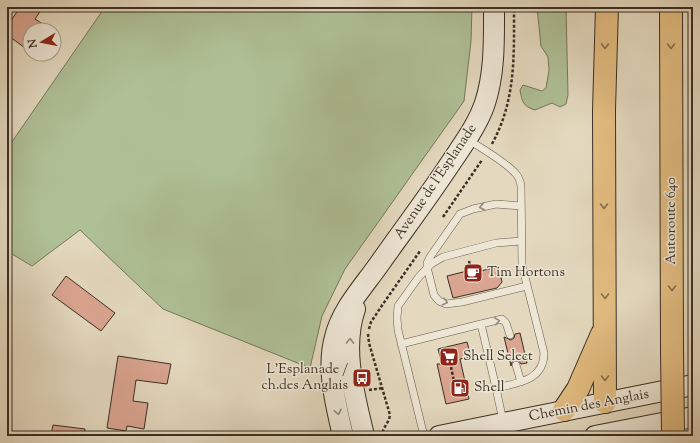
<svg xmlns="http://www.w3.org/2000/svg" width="700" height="443" viewBox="0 0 700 443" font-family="'Sorts Mill Goudy',serif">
	<rect width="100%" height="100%" fill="#e4d9bf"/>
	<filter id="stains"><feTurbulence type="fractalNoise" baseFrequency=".005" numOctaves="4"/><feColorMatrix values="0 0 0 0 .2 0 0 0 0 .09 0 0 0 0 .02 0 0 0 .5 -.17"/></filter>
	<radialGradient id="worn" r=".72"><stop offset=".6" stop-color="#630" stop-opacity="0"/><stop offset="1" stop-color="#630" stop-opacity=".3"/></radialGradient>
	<path fill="#afc096" stroke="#75785d" d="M105,7H472L471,41L464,101L345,269L322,316L310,368L163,309L80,230L32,266L7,251V149Z
		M537,7H566L568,95L566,104L560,107L552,103L535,110C523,106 522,102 520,90L523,85L542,91L546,88L549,70L548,57L541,46Z"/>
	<path fill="#daa590" stroke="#3b2f24" d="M20,7H43L35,19L52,30H30V38L24,47L7,35V27Z
		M499,267L502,282L497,288L453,298L447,276L475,269L480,271Z
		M66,276L115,313L101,331L52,295Z
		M520,333L527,363L521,364L519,361L515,360L512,362L511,366L504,337L511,340L514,338L515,334Z
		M467,342L471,357L460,359L469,399L446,404L437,364H442L438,349Z
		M118,356L171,364L167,384L136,380L133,401L148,403L144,429L127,426L126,431L107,428Z
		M53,425L85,429L84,436H51Z"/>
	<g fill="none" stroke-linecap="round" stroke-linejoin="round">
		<defs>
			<path id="lane" d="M467,139C481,148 506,162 516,174C519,177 520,181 521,185L522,265L544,353C544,381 517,383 496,388L503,421
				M521,206L496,204L473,209L460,214L430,257L427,263V267L434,295L439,301L446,304L462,302L527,286
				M481,324L502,319L506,323L510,335
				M401,344L481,324L496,388
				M516,365L521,382
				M424,436L398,330L397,318L398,306L418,278L431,264L443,257L496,243L521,241"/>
			<path id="secondary" d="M355,309C341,350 355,396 364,436
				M343,436C336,405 326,369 335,337C342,309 364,286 380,263C404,229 429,196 452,161C464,143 478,124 485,103C495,72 494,39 494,7
				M439,436L693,385
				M595,436L693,417"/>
			<path id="highway" d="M671,7L672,350
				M605,402L604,110L607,7
				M564,410L578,389L602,334"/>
		</defs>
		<use href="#lane" stroke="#655a4b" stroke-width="8"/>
		<use href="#secondary" stroke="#3b2f24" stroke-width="22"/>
		<use href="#highway" stroke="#3b2f24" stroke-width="24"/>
		<path stroke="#3b2f24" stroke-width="2.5" stroke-dasharray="3 2" stroke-linecap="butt" d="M492,144C516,100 514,56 514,7
			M443,217L482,160
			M469,261L471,270
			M369,329L371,322L383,304L420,251
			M368,334L369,343L390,415C389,423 382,428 382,436
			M450,362L456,391
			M369,390L383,388"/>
		<use href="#lane" stroke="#ede6d5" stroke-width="7"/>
		<use href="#secondary" stroke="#ede6d5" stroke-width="20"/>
		<use href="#highway" stroke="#e2bc80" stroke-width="22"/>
		<defs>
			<path id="highway-bridge" d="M672,350L673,436"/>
		</defs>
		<use href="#highway-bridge" stroke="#3b2f24" stroke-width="24" stroke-linecap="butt"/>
		<use href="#highway-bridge" stroke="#e2bc80" stroke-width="22"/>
	</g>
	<defs><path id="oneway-chevron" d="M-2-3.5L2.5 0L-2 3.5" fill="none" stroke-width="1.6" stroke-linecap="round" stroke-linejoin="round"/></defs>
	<g stroke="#866e4d">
		<use href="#oneway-chevron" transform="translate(605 46) rotate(91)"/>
		<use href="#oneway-chevron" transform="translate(671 46) rotate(90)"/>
		<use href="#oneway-chevron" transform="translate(604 206) rotate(90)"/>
		<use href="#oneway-chevron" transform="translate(672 288) rotate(90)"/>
		<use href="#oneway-chevron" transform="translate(605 296) rotate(89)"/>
		<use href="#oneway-chevron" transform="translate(605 378) rotate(90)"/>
	</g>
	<g stroke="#948a7c">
		<use href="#oneway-chevron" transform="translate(482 207) rotate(168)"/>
		<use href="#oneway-chevron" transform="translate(445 302) rotate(14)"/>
		<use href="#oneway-chevron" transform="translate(497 321) rotate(-8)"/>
		<use href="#oneway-chevron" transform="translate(350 341) rotate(-89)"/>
		<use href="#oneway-chevron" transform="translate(338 412) rotate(78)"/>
	</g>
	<defs>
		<symbol id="cafe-square" viewBox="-11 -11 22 22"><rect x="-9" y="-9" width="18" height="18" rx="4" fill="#8f2418" stroke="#ede6d5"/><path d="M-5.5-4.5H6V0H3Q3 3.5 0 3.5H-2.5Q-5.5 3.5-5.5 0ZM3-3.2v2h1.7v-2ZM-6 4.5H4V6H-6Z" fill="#fff"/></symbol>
		<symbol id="supermarket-square" viewBox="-11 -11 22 22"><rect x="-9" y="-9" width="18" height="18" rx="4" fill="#8f2418" stroke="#ede6d5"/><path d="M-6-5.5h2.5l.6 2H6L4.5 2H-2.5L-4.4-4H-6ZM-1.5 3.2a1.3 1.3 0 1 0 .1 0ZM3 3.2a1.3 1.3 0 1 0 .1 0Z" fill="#fff"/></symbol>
		<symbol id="bus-square" viewBox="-11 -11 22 22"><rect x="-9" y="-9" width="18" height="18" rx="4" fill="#8f2418" stroke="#ede6d5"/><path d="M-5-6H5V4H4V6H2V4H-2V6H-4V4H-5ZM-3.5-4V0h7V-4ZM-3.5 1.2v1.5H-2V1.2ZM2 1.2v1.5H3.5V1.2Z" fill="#fff"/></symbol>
		<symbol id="fuel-square" viewBox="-11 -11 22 22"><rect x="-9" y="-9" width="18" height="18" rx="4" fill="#8f2418" stroke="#ede6d5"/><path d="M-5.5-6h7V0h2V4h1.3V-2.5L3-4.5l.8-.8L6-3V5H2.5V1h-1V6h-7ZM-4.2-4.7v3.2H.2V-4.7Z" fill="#fff"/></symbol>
	</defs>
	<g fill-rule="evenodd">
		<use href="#cafe-square" x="462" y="262" width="22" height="22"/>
		<use href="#supermarket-square" x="438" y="346" width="22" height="22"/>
		<use href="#bus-square" x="351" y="367" width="22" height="22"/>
		<use href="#fuel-square" x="449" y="377" width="22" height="22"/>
	</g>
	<g text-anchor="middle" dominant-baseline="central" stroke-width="3" stroke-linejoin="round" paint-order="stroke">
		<g font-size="14" fill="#3b2f24" stroke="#ede6d5">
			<text transform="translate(436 182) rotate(-56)">Avenue de l'Esplanade</text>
			<text transform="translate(672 221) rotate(-90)">Autoroute 640</text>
			<text transform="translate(589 406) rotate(-11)">Chemin des Anglais</text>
		</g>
		<g font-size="14" fill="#3b2f24" stroke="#ede6d5" text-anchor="start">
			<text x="487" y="273">Tim Hortons</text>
			<text x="463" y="357">Shell Select</text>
			<text x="348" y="370" text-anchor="end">L'Esplanade /<tspan x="348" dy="16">ch.des Anglais</tspan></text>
			<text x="474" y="388">Shell</text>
		</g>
	</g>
	<rect width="700" height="443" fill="none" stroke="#e4d9bf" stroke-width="24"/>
	<rect x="8" y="8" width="684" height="427" fill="none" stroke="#3b2f24" stroke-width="2"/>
	<rect x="12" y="12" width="676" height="419" fill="none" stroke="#3b2f24"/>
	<g transform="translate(42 42) rotate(260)"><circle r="19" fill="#ede6d5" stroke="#a69d8e"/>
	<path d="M0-3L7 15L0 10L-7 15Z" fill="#8f2418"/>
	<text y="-6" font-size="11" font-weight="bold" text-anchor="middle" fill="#3b2f24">N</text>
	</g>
	<rect width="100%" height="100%" filter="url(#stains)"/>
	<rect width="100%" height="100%" fill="url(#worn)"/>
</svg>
